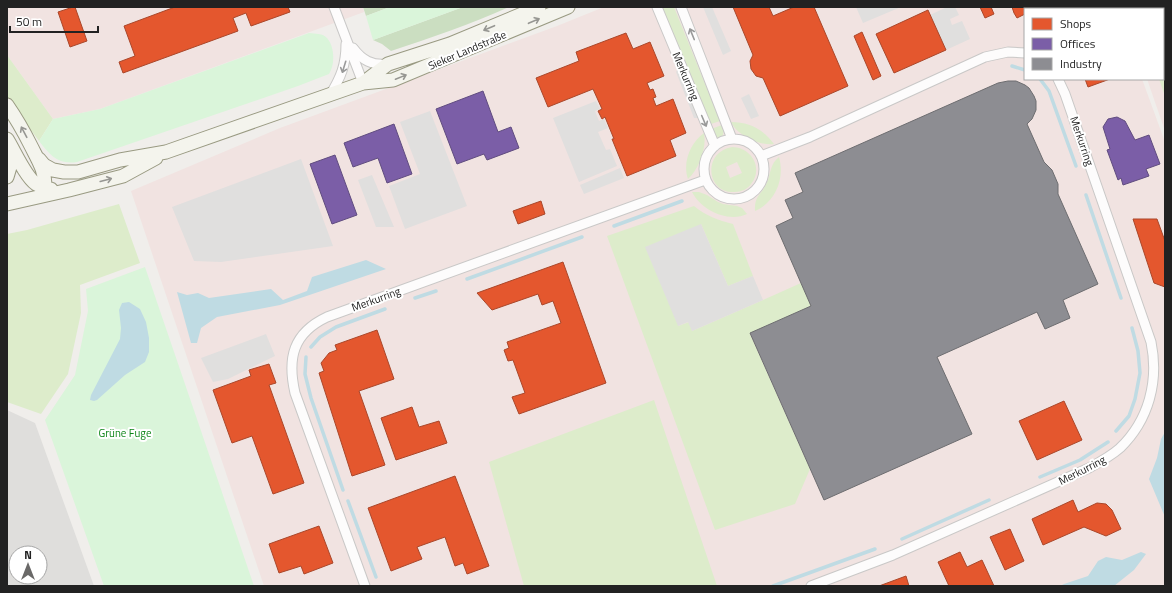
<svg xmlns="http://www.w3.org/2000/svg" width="1172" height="593" viewBox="0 0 1172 593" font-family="'Titillium Web',sans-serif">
	<rect width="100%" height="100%" fill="#f0eeeb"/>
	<path fill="#dfdedc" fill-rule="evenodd" d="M7,410L35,423L94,586H7ZM16,553H40V577H16Z"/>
	<path fill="#f1e3e1" d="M7,7H363L364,12L100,109L53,119L7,55Z
		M604,7H1115L1116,9H1025V79H1142L1165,142V586H264L131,191L280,128L557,26Z
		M1121,7H1165V131L1147,79H1163V9H1122Z"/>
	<path fill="#ddeccb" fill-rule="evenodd" d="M662,7H674L720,121L711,124Z
		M1132,7H1165V96L1159,79H1163V9H1133Z
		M7,55L53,119L39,141L7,98Z
		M731,122C749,122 763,129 774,144C759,146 737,135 731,122Z
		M722,125L724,129L723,135L720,138L715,137L711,129Z
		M704,133C707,148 699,169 688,179C682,162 691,142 704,133Z
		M732,147C751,147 764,168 751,184C748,189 741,192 735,192C706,194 702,152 732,147ZM737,162L742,173L730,178L726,167Z
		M779,157C785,178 776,202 755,211C754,195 762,195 767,182C771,173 770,164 779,157Z
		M692,192H699L707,195L718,202L723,204L737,206L742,208L747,214C728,223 701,210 692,192Z
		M119,204L140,263L80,285L81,313L68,374L41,414L7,402V234L27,230Z
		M694,206C706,216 718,220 733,224L753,276L728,286L701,224L678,326L689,322L692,331L763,300L801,283L811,306L750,334L810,469L795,504L715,530L607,236Z
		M654,400L717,586H524L489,462Z"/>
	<path fill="#cbdec1" d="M363,7H390L366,16Z
		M463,7H509C471,24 431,38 391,51L382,44L373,40Z"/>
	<path fill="#daf5da" d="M390,7H463L373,40L366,16Z
		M309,33C315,34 323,33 327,38C335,47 335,65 329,74L298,86L77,162C58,165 50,155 39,141L53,119L100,109Z
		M145,267L254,586H104L45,420L75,375L88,311L86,289Z"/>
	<path fill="#e0dfde" d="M703,7H712L731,51L723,55Z
		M856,7H901L863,23Z
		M947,7H955L959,15L950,19L952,25L962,21L970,39L946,50L930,15Z
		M678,69L699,118H694L676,72Z
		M749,94L759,116L751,119L741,98Z
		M596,101L600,109L595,111L599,121L604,119L608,128L598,132L606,150L610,149L617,166L579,182L553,118Z
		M430,111L467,206L405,229L389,186L420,174L400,122Z
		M301,159L333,246L221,262L194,261L172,207Z
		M620,168L624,178L584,194L580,185Z
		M372,175L394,227H376L358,180Z
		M701,224L728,286L753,276L763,300L692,331L688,322L678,326L645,247Z
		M266,334L275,356L228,379L213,382L201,358Z"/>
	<path fill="#bfdbe3" d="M366,260L386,269L280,305L217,317L201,328L197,343H191L177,292L187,295L198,293L209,298L271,289L283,300L307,291L312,277Z
		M129,302L140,309L146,322L149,338V352L145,362L125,375L97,400L94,401L90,400L91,395L120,339L121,328L119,310L122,303Z
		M1165,432V517L1149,479L1157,458L1161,439Z
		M1141,552L1146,554L1134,570L1114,586H1060L1064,584L1088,576L1098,561L1106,557L1122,560Z"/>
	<path fill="#e4572e" stroke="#aa472a" d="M73,7H75L87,41L70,47L58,12Z
		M175,7H288L290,12L251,26L246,13L233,18L238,31L123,73L119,62L135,56L124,26Z
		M733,7H769L773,16L794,7H814L848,86L780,116L763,78L756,76L751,69L750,61L753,55Z
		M980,7H991L994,14L985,18Z
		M1012,7H1034L1033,9H1025V14L1017,18L1014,13Z
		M928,10L946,50L894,73L876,34Z
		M862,32L881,76L873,80L854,36Z
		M626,33L633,49L650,42L664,76L647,83L650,90L653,89L656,97L653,98L656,106L673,99L686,133L670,140L676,156L627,176L612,139H614L605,117L602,119L598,111L602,109L593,89L548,107L536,78L579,61L576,52Z
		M1085,79H1110L1088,87Z
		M541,201L545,214L518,224L513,211Z
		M1133,219H1157L1165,241V287L1154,283Z
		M563,262L606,383L519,414L512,397L525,393L513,360L508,361L504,350L509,348L507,342L561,323L553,301L542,305L538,294L492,310L477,293Z
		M377,330L394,379L359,391L385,465L352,476L319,373L324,371L321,363L329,353L337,350L335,345Z
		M269,364L276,383L269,385L304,483L273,494L252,436L232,443L213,390L251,376L249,370Z
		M1064,401L1082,440L1037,460L1019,421Z
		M412,407L419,427L439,421L447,443L396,460L381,418Z
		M455,476L489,566L467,574L463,563L455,566L445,537L417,547L422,559L391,571L368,508Z
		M1073,500L1078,512L1097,503L1106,504L1112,510L1121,529L1106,536L1084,527L1043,545L1032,519Z
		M319,526L333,563L304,574L301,566L279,573L269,544Z
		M1010,529L1024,561L1005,570L990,537Z
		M960,552L967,567L982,560L994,586H949L938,562Z
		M906,576L909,586H879Z"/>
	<path fill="#7b5ea7" stroke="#604c7f" d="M483,91L498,132L511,127L519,148L487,160L484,154L457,164L436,109Z
		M1117,117L1125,121L1135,140L1149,135L1160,164L1146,169L1149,176L1123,185L1121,178L1118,180L1107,150L1110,149L1103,127L1108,119Z
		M394,124L412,174L387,183L378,158L353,167L344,143Z
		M335,155L357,215L332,224L310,164Z"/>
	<path fill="#8d8d92" stroke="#6d6d70" d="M1008,81H1016L1025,85L1029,88L1034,96L1036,101V110L1032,119L1027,124L1044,162L1052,170L1058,184V194L1098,284L1063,300L1070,318L1045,329L1037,312L937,357L972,434L824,500L750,333L811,306L776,226L793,218L785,200L803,192L795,173L998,83Z"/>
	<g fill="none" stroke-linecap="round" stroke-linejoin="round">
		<path stroke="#bfdbe3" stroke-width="3.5" d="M1012,66L1025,70
			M1040,79L1049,91L1076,166
			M1086,195L1121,298
			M614,226L682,201
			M467,279L582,237
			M415,298L436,291
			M311,347L320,337L336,327L385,309
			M306,357L305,374L311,398L343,490
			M1116,431L1129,416L1135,399L1140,373L1138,351L1132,328
			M1040,477L1080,460L1108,442
			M348,501L376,577
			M902,539L989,500
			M773,586L875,549"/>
		<defs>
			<path id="minor" d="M334,7L363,83
				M657,7L715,146
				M681,7L702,61L732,139
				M353,48C362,60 372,66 388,64
				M330,95C341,77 346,65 346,44
				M704 169a30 30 0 1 1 60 0a30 30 0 1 1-60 0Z
				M761,156L810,137L985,57L1008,52L1025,53
				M365,586L295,393C287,358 293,333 327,317L705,180
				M811,586L893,555L1089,468C1100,462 1111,456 1120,448C1149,420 1159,381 1151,342L1065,94L1058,79"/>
			<path id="secondary" d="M363,83L388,64L450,44L539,7
				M7,105C16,118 24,132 31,146C38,160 46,172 45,188
				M7,139C14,150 25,176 36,184C41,187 46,188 51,189
				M39,159L44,165L53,170L64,172H78L120,160L166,152L363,83L393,80L568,7
				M7,177L10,167L9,145
				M7,204L69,190L123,176L156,158"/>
		</defs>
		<use href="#minor" stroke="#c9c8c7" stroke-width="11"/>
		<use href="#secondary" stroke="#999a82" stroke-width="15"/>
		<use href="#minor" stroke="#fdfcfc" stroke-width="9"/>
		<use href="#secondary" stroke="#f4f4ed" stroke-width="13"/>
	</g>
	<defs><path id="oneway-shaft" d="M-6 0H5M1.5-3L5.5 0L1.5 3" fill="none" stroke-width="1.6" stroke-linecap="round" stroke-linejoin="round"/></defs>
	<g stroke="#969692">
		<use href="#oneway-shaft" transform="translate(534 21) rotate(-23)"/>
		<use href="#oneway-shaft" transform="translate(489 28) rotate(157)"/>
		<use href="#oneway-shaft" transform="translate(401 77) rotate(-22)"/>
		<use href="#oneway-shaft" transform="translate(24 132) rotate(-118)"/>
		<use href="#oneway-shaft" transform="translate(106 180) rotate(-15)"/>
	</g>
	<g stroke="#9a9a9a">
		<use href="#oneway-shaft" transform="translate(692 34) rotate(-112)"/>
		<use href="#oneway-shaft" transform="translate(344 67) rotate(107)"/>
		<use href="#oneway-shaft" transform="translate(704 121) rotate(67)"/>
	</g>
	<g text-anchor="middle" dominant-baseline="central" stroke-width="4" stroke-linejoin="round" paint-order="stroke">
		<g font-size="11" fill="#222" stroke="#fff">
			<text transform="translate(467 50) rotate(-23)">Sieker Landstraße</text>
			<text transform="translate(686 76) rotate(67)">Merkurring</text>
			<text transform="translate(1082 141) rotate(71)">Merkurring</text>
			<text transform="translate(376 299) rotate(-20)">Merkurring</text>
			<text transform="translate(1082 470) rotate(-27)">Merkurring</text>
		</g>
		<g font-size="11" fill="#0c8416" stroke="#fff">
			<text x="125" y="433">Grüne Fuge</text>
		</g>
	</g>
	<rect width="1172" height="593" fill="none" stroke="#222222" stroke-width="16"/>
	<rect x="1024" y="8" width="140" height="72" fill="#ffffff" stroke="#a7a7a7"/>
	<rect x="1032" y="18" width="20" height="12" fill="#e4572e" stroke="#a7a7a7"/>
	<text x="1060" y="28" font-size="12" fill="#222222">Shops</text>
	<rect x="1032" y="38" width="20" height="12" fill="#7b5ea7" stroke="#a7a7a7"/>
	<text x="1060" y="48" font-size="12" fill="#222222">Offices</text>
	<rect x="1032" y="58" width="20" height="12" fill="#8d8d92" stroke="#a7a7a7"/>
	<text x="1060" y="68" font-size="12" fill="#222222">Industry</text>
	<g transform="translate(28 565)"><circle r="19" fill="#ffffff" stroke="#a7a7a7"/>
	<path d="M0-3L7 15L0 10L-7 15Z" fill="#6a6968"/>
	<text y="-6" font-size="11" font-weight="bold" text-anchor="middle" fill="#222222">N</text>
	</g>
	<path d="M10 26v6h88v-6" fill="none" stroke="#222222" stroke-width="2"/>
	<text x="16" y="26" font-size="12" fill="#222222" stroke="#ffffff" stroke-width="3" paint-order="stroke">50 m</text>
</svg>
